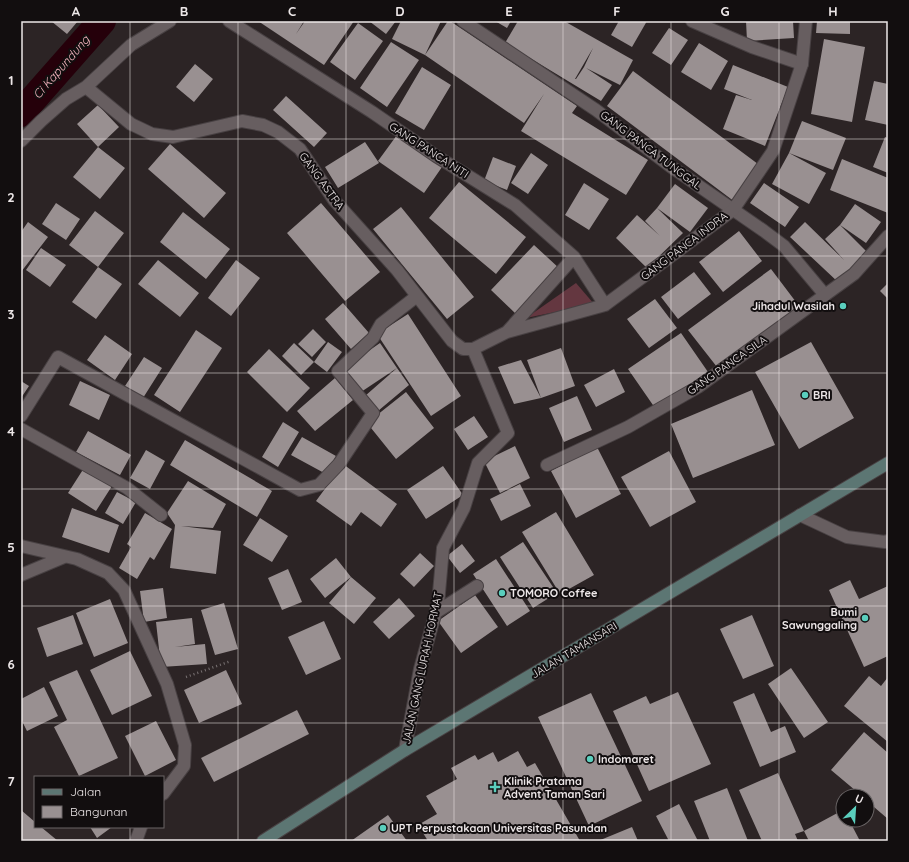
<svg xmlns="http://www.w3.org/2000/svg" width="909" height="862" viewBox="0 0 909 862" font-family="Quicksand,sans-serif">
	<rect width="100%" height="100%" fill="#2c2425"/>
	<path fill="#643740" d="M576,283L594,304L526,318Z"/>
	<g fill="none" stroke-linecap="round" stroke-linejoin="round">
		<path stroke="#25000a" stroke-width="28" d="M21,113L102,21"/>
	</g>
	<path fill="#999091" fill-rule="evenodd" d="M51,21H78L67,34Z
		M258,21H304L296,34L305,21H354L324,65Z
		M369,21H396L386,34Z
		M401,21H441L425,55L448,21H450L577,106L572,113L648,160L626,195L521,131L544,94L524,123L425,55L392,39Z
		M495,21H511L507,28Z
		M518,21H564L633,60L620,85L586,68L612,85L601,101L505,43ZM593,48L584,67L576,79H575Z
		M619,21H647L632,47L611,35Z
		M746,21H793L794,38L747,41Z
		M817,21H850V34L816,33Z
		M358,23L383,41L355,80L330,62Z
		M669,28L688,40L671,65L652,53Z
		M824,39L865,47L852,122L811,114Z
		M391,42L419,60L387,107L360,88Z
		M699,43L728,61L711,90L681,72Z
		M195,64L213,79L194,102L176,87Z
		M733,65L788,87L765,146L723,129L736,95L752,100L724,89Z
		M422,67L451,85L424,130L395,113Z
		M633,71L762,167L735,202L607,106Z
		M874,81L888,84V125L865,120Z
		M286,96L327,133L314,147L273,110Z
		M98,105L119,127L98,147L77,124Z
		M802,121L846,138L833,170L789,153L826,173L809,204L772,184L789,153Z
		M397,135L442,167L424,193L378,161Z
		M885,137L888,138V173L873,167Z
		M365,142L379,163L338,188L325,167Z
		M170,144L226,193L204,218L148,169Z
		M98,147L125,168L100,199L73,177Z
		M531,153L548,165L528,194L511,183Z
		M493,157L516,166L507,190L484,181Z
		M842,159L888,178V213L830,190Z
		M459,182L526,237L496,274L429,218Z
		M584,183L609,199L589,230L565,215Z
		M764,183L799,207L785,227L750,203Z
		M675,184L708,208L690,232L657,208Z
		M56,203L80,219L66,240L42,224Z
		M321,203L380,272L345,301L287,233Z
		M855,204L881,222L866,243L840,225Z
		M401,207L474,297L447,319L373,229Z
		M657,208L683,233L647,268L616,238L637,215L660,236L645,221Z
		M95,211L124,233L98,267L69,245Z
		M183,212L230,249L206,279L160,242Z
		M28,222L48,237L21,272V232Z
		M805,222L844,260L825,239L840,225L869,254L839,283L790,237Z
		M739,231L762,261L723,292L699,262Z
		M534,245L560,269L517,315L491,290Z
		M41,248L66,265L50,287L26,270Z
		M158,260L199,293L180,317L138,284Z
		M236,260L260,278L231,316L208,298Z
		M98,267L122,284L96,319L72,302Z
		M771,269L799,306L717,367L688,330Z
		M694,272L711,294L678,319L661,297Z
		M888,283V299L880,291Z
		M655,299L677,328L649,348L627,319Z
		M343,303L369,333L351,349L325,319Z
		M408,314L461,396L431,416L377,334Z
		M313,329L326,342L312,357L298,344Z
		M196,330L222,348L180,412L154,395Z
		M681,333L708,372L655,408L628,369Z
		M105,335L132,354L115,380L87,360Z
		M328,342L342,352L327,372L314,362L301,375L282,356L294,343L314,362Z
		M811,342L854,418L799,449L755,372Z
		M380,343L397,368L361,392L341,370Z
		M561,348L575,386L541,398L527,360Z
		M269,349L310,388L287,412L247,372Z
		M144,357L162,368L143,398L125,386Z
		M521,360L541,398L514,404L498,367Z
		M397,368L409,385L378,411L365,396Z
		M614,369L625,392L596,407L584,385Z
		M335,378L353,400L315,431L297,411Z
		M21,381L29,386L21,398Z
		M80,381L110,395L99,420L69,405Z
		M752,390L775,445L693,478L671,424Z
		M406,392L434,428L396,459L367,423Z
		M577,396L592,430L564,442L549,408Z
		M474,416L488,437L468,450L454,429Z
		M283,422L299,432L278,467L262,457Z
		M88,431L131,455L120,475L76,452Z
		M302,437L336,456L326,474L291,455Z
		M185,440L272,491L257,517L170,465Z
		M515,446L530,478L500,493L484,461Z
		M597,447L621,494L576,518L551,471Z
		M146,450L165,461L150,489L130,478Z
		M669,451L696,502L650,527L621,477Z
		M343,464L397,504L381,527L361,512L351,526L316,501Z
		M443,466L463,495L426,519L407,490Z
		M84,468L112,486L96,511L68,493Z
		M188,481L226,504L213,528L181,526L221,531L216,574L170,568L175,525L167,513Z
		M520,484L531,506L501,521L490,499Z
		M117,492L136,502L123,524L105,513Z
		M72,508L119,525L109,553L62,537Z
		M556,512L594,575L560,594L522,532Z
		M145,513L172,529L154,560L150,557L137,579L119,568L131,547L127,544Z
		M260,518L288,536L272,562L243,545Z
		M523,542L557,593L533,608L500,557Z
		M462,544L475,561L460,573L447,556Z
		M420,553L434,566L414,587L400,574Z
		M336,558L351,577L325,598L310,579Z
		M496,559L530,611L507,626L473,574Z
		M288,569L302,602L282,610L268,578Z
		M351,577L376,598L354,624L329,603Z
		M850,580L859,599L888,586V656L864,667L829,590Z
		M163,588L167,618L144,622L140,591Z
		M475,595L498,627L461,653L438,621Z
		M399,598L415,616L389,639L373,622Z
		M110,599L128,643L94,657L76,613Z
		M224,603L238,649L215,655L201,610Z
		M73,615L83,644L47,657L37,628Z
		M752,615L774,666L743,679L720,629Z
		M192,618L195,644L175,647L205,644L207,664L161,667L156,622Z
		M324,621L341,659L306,675L288,637Z
		M130,651L152,696L112,715L90,670Z
		M791,668L828,722L804,738L768,684Z
		M77,670L118,758L79,776L54,727L67,720L49,682Z
		M226,670L242,704L199,723L184,690Z
		M869,676L881,686L888,677V742L844,706Z
		M44,687L58,716L27,731L21,719V699Z
		M678,692L711,764L649,791L613,711L646,696L650,704Z
		M591,693L642,801L589,826L538,717Z
		M754,693L771,732L785,726L796,752L760,767L733,702Z
		M297,710L309,734L214,782L201,758Z
		M156,721L176,760L145,776L125,736Z
		M864,732L888,753V819L867,801V796H862L831,770Z
		M518,751L527,767L535,763L580,841H428L418,825L437,814L426,796L457,779L451,768L475,755L478,760L493,752L498,762Z
		M778,773L804,831L795,834L798,841H762L739,790Z
		M727,788L748,841H710L694,801Z
		M679,804L698,841H669L656,816Z
		M21,810L35,822V827H41L58,841H21Z
		M843,810V820H849L860,841H809L804,831Z
		M388,815L407,841H351Z
		M90,827H112L97,838Z
		M632,827L638,841H598Z"/>
	<g fill="none" stroke-linecap="round" stroke-linejoin="round">
		<defs>
			<path id="service" d="M463,21L596,110L670,166L764,231L784,246L825,295
				M692,21L752,47L802,64
				M800,515L847,537L885,542L888,541"/>
			<path id="minor" d="M229,21L372,112L436,156L515,205L574,257L605,305
				M86,87L131,124L152,134L173,137L242,121L263,125L278,132L300,149L334,200L397,270L452,341L463,349H473L507,332L574,257
				M21,141L41,121L66,99L86,87L131,45L170,21
				M507,332L605,305L733,210L773,151L802,64L806,21
				M21,416L58,357L300,490L319,485L339,464L373,413L338,371L373,338L381,324L417,296
				M21,429L127,488L161,515
				M547,465L628,427L698,387L854,274L888,236
				M21,546L77,559L108,573L124,590L167,684L185,745L184,766L163,794
				M21,575L64,557
				M435,613L477,586
				M405,750L420,669L438,604L443,548L464,508L478,463L508,433L473,349
				M136,841L141,827"/>
			<path id="secondary" d="M263,841L405,750L888,463"/>
		</defs>
		<use href="#service" stroke="#484143" stroke-width="14"/>
		<use href="#minor" stroke="#484143" stroke-width="14"/>
		<use href="#secondary" stroke="#484143" stroke-width="14"/>
		<path stroke="#797273" stroke-width="2.5" stroke-dasharray="1 3" stroke-linecap="butt" d="M186,677L231,661"/>
		<use href="#service" stroke="#675e60" stroke-width="12"/>
		<use href="#minor" stroke="#675e60" stroke-width="12"/>
		<use href="#secondary" stroke="#5c7673" stroke-width="12"/>
	</g>
	<path fill="none" stroke="#ede7e8" stroke-width="1" stroke-opacity="0.55" d="M130,21V777M238,21V841M346,21V841M454,21V841M563,21V841M671,21V841M779,21V841M21,139H888M21,256H888M21,373H888M21,489H888M21,606H888M21,723H888M130,827V841"/>
	<g fill="#5acebd" stroke="#120e0f" stroke-width="1.5">
		<circle cx="843" cy="306" r="4"/>
		<circle cx="805" cy="395" r="4"/>
		<circle cx="502" cy="593" r="4"/>
		<circle cx="865" cy="618" r="4"/>
		<circle cx="590" cy="759" r="4"/>
		<path d="M493 781h4v4h4v4h-4v4h-4v-4h-4v-4h4z"/>
		<circle cx="383" cy="828" r="4"/>
	</g>
	<g text-anchor="middle" dominant-baseline="central" stroke-width="4" stroke-linejoin="round" paint-order="stroke">
		<g font-size="11" fill="#ede7e8" stroke="#120e0f">
			<text transform="translate(429 150) rotate(33)">GANG PANCA NITI</text>
			<text transform="translate(651 150) rotate(37)">GANG PANCA TUNGGAL</text>
			<text transform="translate(322 181) rotate(54)">GANG ASTRA</text>
			<text transform="translate(684 246) rotate(-37)">GANG PANCA INDRA</text>
			<text transform="translate(727 365) rotate(-35)">GANG PANCA SILA</text>
			<text transform="translate(574 650) rotate(-31)">JALAN TAMANSARI</text>
			<text transform="translate(422 668) rotate(-78)">JALAN GANG LURAH HORMAT</text>
		</g>
		<g font-size="11" font-weight="bold" fill="#ede7e8" stroke="#120e0f" text-anchor="start">
			<text x="835" y="306" text-anchor="end">Jihadul Wasilah</text>
			<text x="813" y="395">BRI</text>
			<text x="510" y="593">TOMORO Coffee</text>
			<text x="857" y="612" text-anchor="end">Bumi<tspan x="857" dy="13">Sawunggaling</tspan></text>
			<text x="598" y="759">Indomaret</text>
			<text x="504" y="781">Klinik Pratama<tspan x="504" dy="13">Advent Taman Sari</tspan></text>
			<text x="391" y="828">UPT Perpustakaan Universitas Pasundan</text>
		</g>
		<g font-size="12" font-style="italic" fill="#fab8c3" stroke="#120e0f">
			<text transform="translate(61 67) rotate(-49)">Ci Kapundung</text>
		</g>
	</g>
	<rect width="909" height="862" fill="none" stroke="#120e0f" stroke-width="44"/>
	<rect x="34" y="776" width="130" height="52" fill="#120e0f" stroke="#6a6566"/>
	<rect x="42" y="789" width="20" height="6" fill="#5c7673" stroke="#6a6566"/>
	<text x="70" y="796" font-size="12" fill="#ede7e8">Jalan</text>
	<rect x="42" y="806" width="20" height="12" fill="#999091" stroke="#6a6566"/>
	<text x="70" y="816" font-size="12" fill="#ede7e8">Bangunan</text>
	<g transform="translate(855 808) rotate(25)"><circle r="19" fill="#120e0f" stroke="#6a6566"/>
	<path d="M0-3L7 15L0 10L-7 15Z" fill="#5acebd"/>
	<text y="-6" font-size="11" font-weight="bold" text-anchor="middle" fill="#ede7e8">U</text>
	</g>
	<rect x="22" y="22" width="865" height="818" fill="none" stroke="#ede7e8" stroke-width="1.5"/>
	<g font-size="13" text-anchor="middle" font-weight="bold" fill="#ede7e8">
		<text x="76" y="16">A</text>
		<text x="184" y="16">B</text>
		<text x="292" y="16">C</text>
		<text x="400" y="16">D</text>
		<text x="509" y="16">E</text>
		<text x="617" y="16">F</text>
		<text x="725" y="16">G</text>
		<text x="833" y="16">H</text>
		<text x="11" y="85">1</text>
		<text x="11" y="202">2</text>
		<text x="11" y="319">3</text>
		<text x="11" y="436">4</text>
		<text x="11" y="552">5</text>
		<text x="11" y="669">6</text>
		<text x="11" y="786">7</text>
	</g>
</svg>
